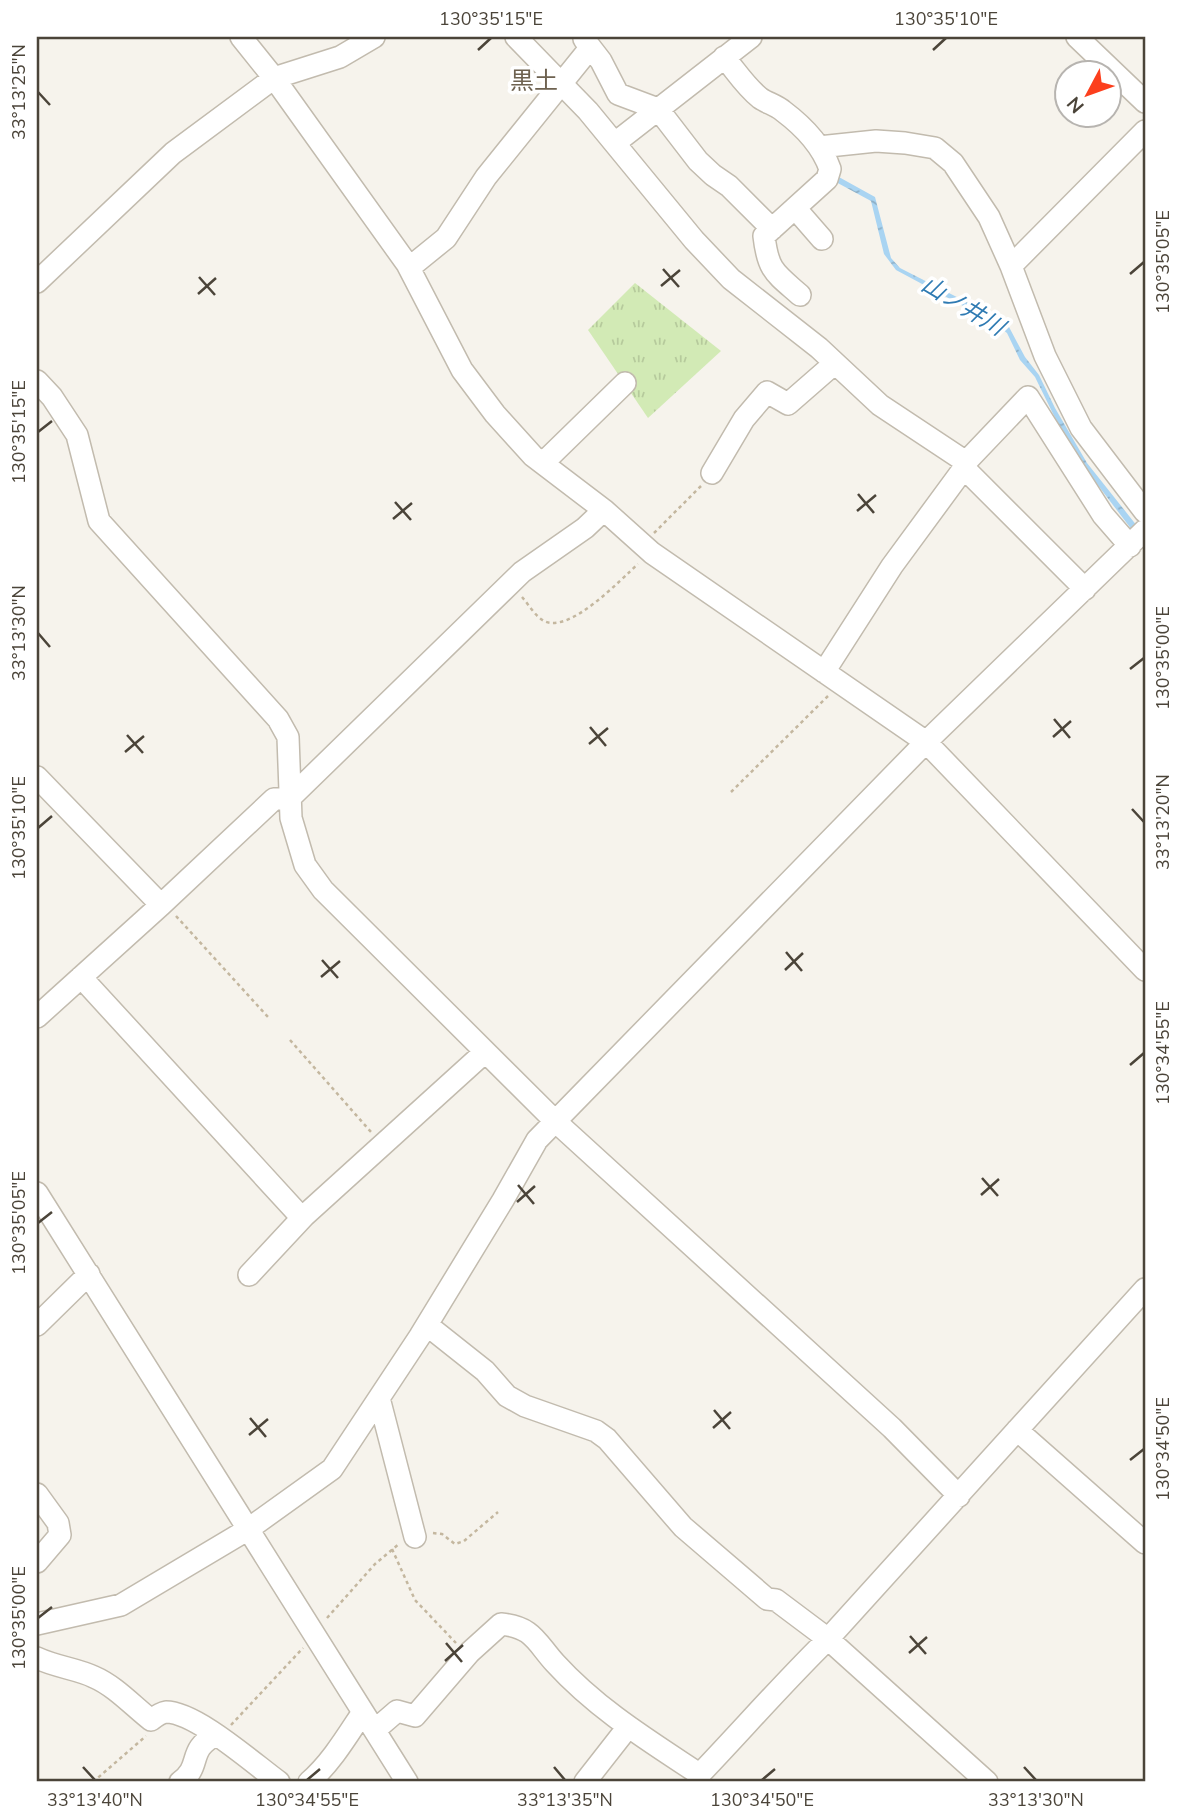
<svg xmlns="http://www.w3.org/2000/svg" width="1182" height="1819" viewBox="0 0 1182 1819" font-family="'Nunito Sans','Noto Sans JP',sans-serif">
	<defs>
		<pattern id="park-tufts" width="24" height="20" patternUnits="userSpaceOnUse" patternTransform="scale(1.75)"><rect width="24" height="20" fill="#d2eab5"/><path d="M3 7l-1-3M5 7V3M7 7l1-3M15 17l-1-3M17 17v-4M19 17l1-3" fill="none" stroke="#b6ca9c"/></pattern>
		<pattern id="water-ripples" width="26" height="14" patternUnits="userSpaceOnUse" patternTransform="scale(1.75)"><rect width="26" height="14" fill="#a9d4f2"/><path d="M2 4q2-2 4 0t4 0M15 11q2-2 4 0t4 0" fill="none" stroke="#8caec5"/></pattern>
	</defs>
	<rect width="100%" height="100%" fill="#f6f3ec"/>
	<path fill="url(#park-tufts)" d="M635,283L721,351L648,418L588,330Z"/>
	<path fill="url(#water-ripples)" d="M828,171L875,197L891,258L900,268L992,315L1009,327L1025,357L1039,375L1055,408L1087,463L1145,536V547L1084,467L1059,426L1035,377L1020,360L1007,333L993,322L896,270L884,254L871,201L834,181Z"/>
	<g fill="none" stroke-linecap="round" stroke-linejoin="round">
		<defs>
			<path id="minor" d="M241,37L274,78L407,264L462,370L495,414L533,456L604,510L652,553L926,742L1145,970
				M516,37L588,111L694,240L731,279L819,348L880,405L966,462
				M1077,37L1145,102
				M584,39L601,61L618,94L658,109L698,161L713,175L729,186L772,229
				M724,57C736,71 745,86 760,98C767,103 776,105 783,111C803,126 822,146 830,169L827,179L764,236C768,271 775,273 800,295
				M615,143L751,37
				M819,147L876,141L905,143L935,148L953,163L989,217L1011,266L1045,356L1081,428L1145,512
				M795,208L822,239
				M1011,266L1145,131
				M409,268L446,238L486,177L590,48
				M37,282L173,153L274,78L340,57L374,37
				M37,381L52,397L77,435L99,521L278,719L288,737L291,818L305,865L323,890L555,1121L892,1428L959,1496
				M543,463L625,383
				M964,468L1085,589
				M712,473L744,419L767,392L788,404L835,363
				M824,672L892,566L964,468L966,462L1028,397L1103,515L1130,546
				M37,777L161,905
				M81,977L302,1218
				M37,1017L161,905L274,799L290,798L522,572L585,528L604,510
				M37,1193L407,1782
				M249,1275L304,1216L485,1052
				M37,1325L89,1274
				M427,1325L485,1371L507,1396L525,1406L596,1431L607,1439L683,1527L767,1599L776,1600L828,1639L987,1782
				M379,1398L415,1537
				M1017,1430L1145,1543
				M37,1494L58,1523L60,1535L37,1562
				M37,1624L121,1605L247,1530L332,1469L420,1336L503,1200L537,1140L926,742L1145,530
				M37,1658C56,1667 78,1669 94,1677C115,1686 133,1706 151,1720C155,1717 160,1713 166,1712C196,1712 254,1764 279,1782
				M375,1730L397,1711L415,1716L470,1652L501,1624C533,1627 536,1642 555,1663C596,1708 646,1739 696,1772H702C744,1728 784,1682 828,1639L1145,1289
				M180,1782C203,1766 186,1750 216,1735
				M309,1782C331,1763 347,1736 363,1712
				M585,1782L628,1727"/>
		</defs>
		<use href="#minor" stroke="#c2bbae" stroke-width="24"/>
		<path stroke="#c4b79f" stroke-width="2.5" stroke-dasharray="3.5 3.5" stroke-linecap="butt" d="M654,533L701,486
			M522,597C529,605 535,616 544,621C570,634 620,580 638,564
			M731,792L828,696
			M176,916L268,1017
			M290,1040L371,1132
			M433,1533L442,1534L455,1544L464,1541L498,1512
			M392,1549L415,1600L456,1643
			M327,1618L375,1564L400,1543
			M231,1725L303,1648
			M93,1782L146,1736"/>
		<use href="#minor" stroke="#fff" stroke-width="21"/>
	</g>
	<path fill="none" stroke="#4b4439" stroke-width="2.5" d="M478,50L491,38M933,50L946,38M38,92L50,105M663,269L679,287M1130,274L1144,262M199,277L215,295M661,286L680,270M198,294L216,278M38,432L52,421M858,494L874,513M395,502L411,520M857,511L876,495M393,519L412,503M38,633L50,647M1130,669L1144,658M1054,719L1070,738M590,727L606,746M127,735L143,753M1053,737L1071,721M589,744L608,728M125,752L144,736M1132,809L1144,822M38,828L52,816M786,952L802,971M322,960L338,978M785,970L803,953M321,977L340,961M1130,1065L1144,1053M982,1178L998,1196M518,1185L534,1204M981,1195L999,1179M517,1202L535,1186M38,1223L52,1212M714,1410L730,1429M250,1418L266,1437M713,1428L731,1412M249,1435L268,1419M1130,1460L1144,1449M38,1618L52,1607M910,1636L926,1654M446,1643L462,1662M909,1653L927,1637M445,1661L463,1645M83,1767L95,1780M554,1767L565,1780M1024,1767L1036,1780M307,1780L320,1769M762,1780L775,1769"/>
	<g text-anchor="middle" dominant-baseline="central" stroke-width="7" stroke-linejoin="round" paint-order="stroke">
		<g font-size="23" font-style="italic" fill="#2e7ab2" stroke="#fff">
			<text transform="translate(963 306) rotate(31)">山ノ井川</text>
		</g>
		<g font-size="24" fill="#6e6250" stroke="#fff">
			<text x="534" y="81">黒土</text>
		</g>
	</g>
	<rect width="1182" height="1819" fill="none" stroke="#ffffff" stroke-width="77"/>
	<g transform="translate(1088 94) rotate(229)"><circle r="33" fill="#ffffff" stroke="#b7b4b0" stroke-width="2"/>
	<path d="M0-5L12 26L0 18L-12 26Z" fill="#fc3f1d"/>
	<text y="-10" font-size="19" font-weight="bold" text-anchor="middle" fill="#4b4439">N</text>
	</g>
	<rect x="38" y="38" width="1106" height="1742" fill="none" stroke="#4b4439" stroke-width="2.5"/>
	<g font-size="18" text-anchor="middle" fill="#4b4439">
		<text x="491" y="25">130°35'15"E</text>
		<text x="946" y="25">130°35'10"E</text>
		<text transform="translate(19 92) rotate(-90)" y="6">33°13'25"N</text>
		<text transform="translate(1163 262) rotate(-90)" y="6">130°35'05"E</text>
		<text transform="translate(19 432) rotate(-90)" y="6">130°35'15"E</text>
		<text transform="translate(19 633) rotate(-90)" y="6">33°13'30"N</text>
		<text transform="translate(1163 658) rotate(-90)" y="6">130°35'00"E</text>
		<text transform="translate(1163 822) rotate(-90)" y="6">33°13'20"N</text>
		<text transform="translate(19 828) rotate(-90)" y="6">130°35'10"E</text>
		<text transform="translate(1163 1053) rotate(-90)" y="6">130°34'55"E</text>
		<text transform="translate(19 1223) rotate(-90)" y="6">130°35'05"E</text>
		<text transform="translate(1163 1449) rotate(-90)" y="6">130°34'50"E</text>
		<text transform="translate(19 1618) rotate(-90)" y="6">130°35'00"E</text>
		<text x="95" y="1806">33°13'40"N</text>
		<text x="307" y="1806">130°34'55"E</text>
		<text x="565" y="1806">33°13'35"N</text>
		<text x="762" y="1806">130°34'50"E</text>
		<text x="1036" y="1806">33°13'30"N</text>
	</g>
</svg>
